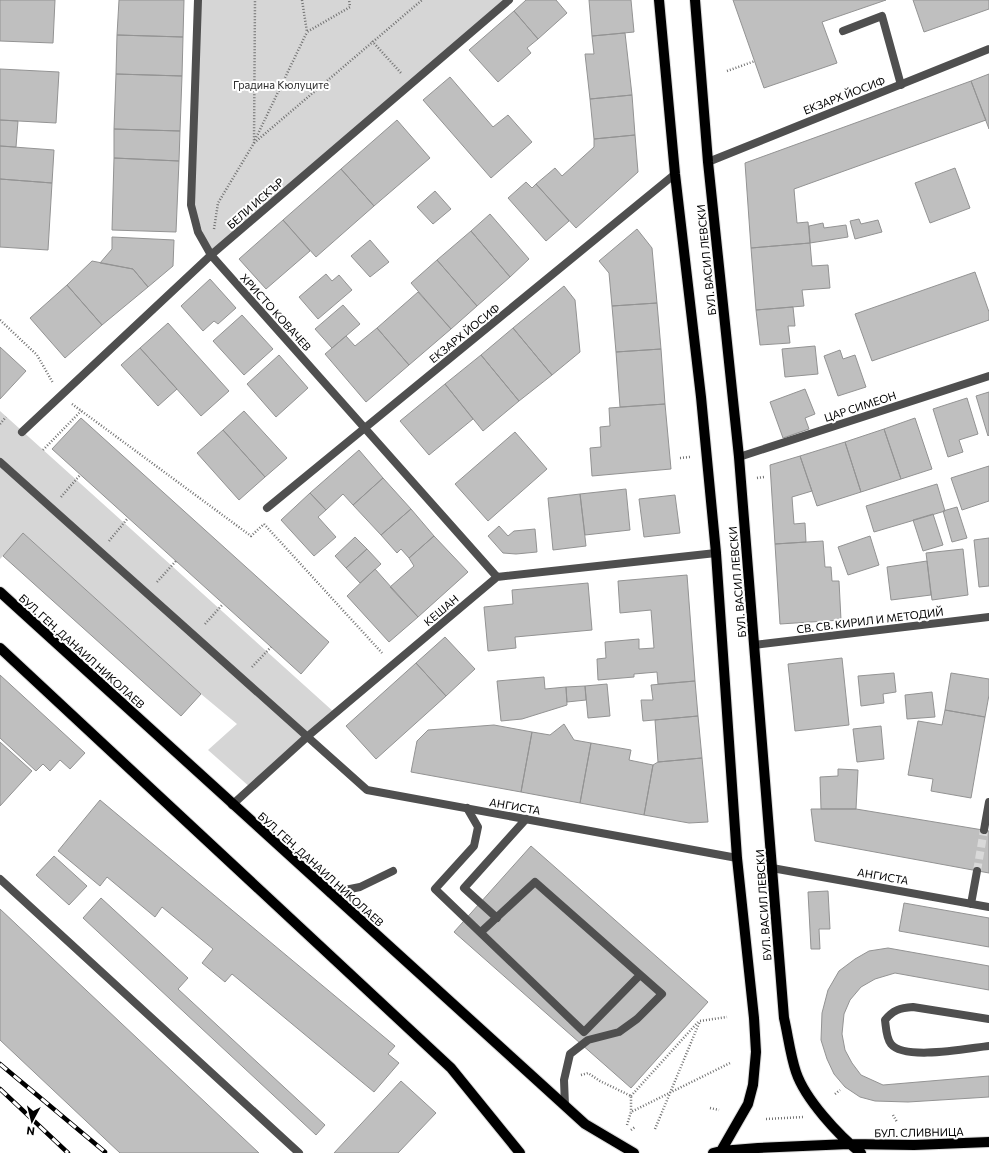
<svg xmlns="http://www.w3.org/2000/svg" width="989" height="1153" viewBox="0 0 989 1153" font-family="Commissioner,sans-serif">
	<rect width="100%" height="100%" fill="#fff"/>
	<path fill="#d6d6d6" d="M199,0H508L211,254L193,206Z
		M0,411L335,713L251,788L208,750L237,724L201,694L24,534L0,559Z"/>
	<path fill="#bfbfbf" stroke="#939393" d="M0,0H55L53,43L0,41Z
		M119,0H184L183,37L117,35Z
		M526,0H556L567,13L538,39L514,11Z
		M589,0H631L634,32L592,36Z
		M733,0H886L822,22L837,63L764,88Z
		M913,0H989V9L924,32Z
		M514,11L538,39L527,48L531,53L498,82L469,50Z
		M625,33L632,95L590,99L585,54H594L592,36Z
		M117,35L183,37L182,76L116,74Z
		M0,69L59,72L56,123L0,120Z
		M116,74L182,76L180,131L114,129Z
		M989,74V129L971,81Z
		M450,77L493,127L508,115L532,142L491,178L423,100Z
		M971,81L986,120L794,189L797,223L808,222L810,243L751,248L745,163Z
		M632,95L635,135L594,139L590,99Z
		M0,120L18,121L16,147L0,146Z
		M397,120L430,158L374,206L341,169Z
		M114,129L180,131L179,161L114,158Z
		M635,135L638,172L576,228L536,184L555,168L562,176L594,147V139Z
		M0,146L54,150L52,183L0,179Z
		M114,158L179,161L176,232L112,230Z
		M955,168L970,208L930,223L915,183Z
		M341,169L374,206L316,257L283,220Z
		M0,179L52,183L48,250L0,247Z
		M526,182L532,188L536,184L569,221L546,241L508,198Z
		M435,191L451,209L433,224L417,207Z
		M490,214L529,259L510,277L471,231Z
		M859,219L861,224L878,220L882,232L855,239L850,221Z
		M283,220L310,251L266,289L239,259Z
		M823,223L824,228L846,225L848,237L810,243L809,226Z
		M637,229L652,248L657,303L612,306L609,273L599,261Z
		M471,231L510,277L477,306L437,260Z
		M112,237L174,240L173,266L148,287L133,269L100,263L112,249Z
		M370,240L389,262L370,277L351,256Z
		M810,243L812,266L828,265L830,288L802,290L804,306L756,310L751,248Z
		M437,260L477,306L451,329L411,283Z
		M92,261L133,269L148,287L102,325L67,285Z
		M975,272L989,312V320L872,361L855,314Z
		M326,274L332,281L339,275L352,290L318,319L299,297Z
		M210,279L236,308L218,324L214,321L203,331L181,306Z
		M67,285L102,325L65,358L30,318Z
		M564,286L575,300L580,352L552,375L513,328Z
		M418,292L451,329L409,365L377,328Z
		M657,303L661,349L616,352L612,306Z
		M343,305L360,324L332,348L315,329Z
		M793,307L795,326H788L790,343L760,345L756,310Z
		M242,315L273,349L244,375L213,341Z
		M168,323L229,391L201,416L140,348Z
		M377,328L409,365L366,402L325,354L346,336L355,346Z
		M513,328L552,375L519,401L481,355Z
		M815,346L818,374L785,377L782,349Z
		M0,347L26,371L0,399Z
		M140,348L177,389L158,406L121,365Z
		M661,349L665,404L620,407L616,352Z
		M840,350L843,359L855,355L866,387L838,396L824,356Z
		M279,355L308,388L276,417L247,384Z
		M481,355L519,401L483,431L445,384Z
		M445,384L473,419L429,455L400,421Z
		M805,389L815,414L805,418L809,429L783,438L770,402Z
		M989,392V435L988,436L976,396Z
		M967,398L978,434L959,440L963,452L948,457L933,409Z
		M665,404L671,469L592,476L590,448L601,447L600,427L610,426L609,408Z
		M244,411L287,458L265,477L223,430Z
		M81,418L329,642L301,674L52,449Z
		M915,418L932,469L901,479L884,429Z
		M884,429L901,479L861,492L845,442Z
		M223,430L265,477L239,500L197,453Z
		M515,432L547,469L488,521L455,484Z
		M845,442L861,492L817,506L800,456Z
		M359,450L383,478L353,505L343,494L326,510L310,493Z
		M800,456L812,491L792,497L794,524L805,523L806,542L775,544L770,465Z
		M989,466V501L962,510L951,478Z
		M383,478L411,509L381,535L353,505Z
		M937,484L945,511L874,532L866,506Z
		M626,489L630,530L585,535L580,494Z
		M310,493L326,510L318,517L336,537L314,556L281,520Z
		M580,494L586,546L553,550L548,498Z
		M675,495L680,533L644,537L639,499Z
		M957,507L967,538L952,542L943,511Z
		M411,509L434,536L409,558L401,549L397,553L381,535Z
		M933,514L943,545L923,551L913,520Z
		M499,526L508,536L514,531L535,529L537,552L516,554L503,553L488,536Z
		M23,533L201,694L181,716L3,556Z
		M434,536L468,572L418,617L390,587L414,566L409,558Z
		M870,536L879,565L848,575L838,547Z
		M355,537L367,549L346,568L335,556Z
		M989,538V586L979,587L974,540Z
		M823,541L825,567H831L832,581H839L841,620L780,624L775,544Z
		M367,549L381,564L360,583L346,568Z
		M963,549L968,595L932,600L926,553Z
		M927,561L931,595L891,600L887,567Z
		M375,569L418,617L389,642L347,596Z
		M687,575L695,681L658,684L657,672L634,674V677L598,680L597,659L606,658L605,642L639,639V649L654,648L651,610L620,613L618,581Z
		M588,583L592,630L515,637L516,648L488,651L484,607L513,604L512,590Z
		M445,637L475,669L446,696L416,663Z
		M842,658L849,725L795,731L788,664Z
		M416,663L446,696L376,759L346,726Z
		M894,673L896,692L883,694L884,703L861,706L858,676Z
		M951,673L989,679V695L985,717L945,710Z
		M0,675L85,753L70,769L60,760L50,771L43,764L36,771L0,738Z
		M544,677L545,689L566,687L567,705L522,719L501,721L497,681Z
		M695,681L698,716L643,721L641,700H653L651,685Z
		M607,684L610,716L588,718L585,686Z
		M585,686L586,700L567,702L566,687Z
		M932,692L935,717L907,719L905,695Z
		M945,710L985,717L971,798L931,791L933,779L908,775L918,721L942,725Z
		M698,716L702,758L658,762L655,720Z
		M564,724L574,740L591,743L580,803L521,792L532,732L550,735Z
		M494,725L532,732L521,792L411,772L417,741L428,730Z
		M881,726L884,759L857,762L853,729Z
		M0,742L32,771L0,806Z
		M591,743L631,750L629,760L653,765L644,815L580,803Z
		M702,758L708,822L689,823L644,815L653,765L658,762Z
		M838,769L858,770L856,809H821L820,777L838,776Z
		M100,800L395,1046L388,1054L399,1063L374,1092L232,974L225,982L202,963L213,949L162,907L155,917L107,877L100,886L58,851Z
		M811,809H856L989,831V873L815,841Z
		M531,846L708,1002L631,1088L454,932Z
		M54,856L87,886L69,905L36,875Z
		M828,891L830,929H819L820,949H811L808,892Z
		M101,898L188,978L178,989L325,1125L316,1135L83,918Z
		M904,903L989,918V947L899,931Z
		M0,909L259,1153H120L0,1040Z
		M888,948L989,966V990L895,973L875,979L861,987L850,1000L844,1014L842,1034L845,1050L852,1063L861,1075L883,1085L989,1076V1097L908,1102L875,1101L860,1097L845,1087L834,1074L827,1059L821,1040L822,1013L828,990L839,971L855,959L869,951Z
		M401,1081L436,1113L398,1153H334Z"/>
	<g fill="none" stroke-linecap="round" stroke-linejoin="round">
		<path stroke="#d9d9d9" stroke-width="8" stroke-dasharray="8 4" stroke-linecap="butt" d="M977,871L984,830"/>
		<defs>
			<path id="primary" d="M659,0L675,174L701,397L716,553L737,858L754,1018L756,1052L753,1085L748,1104L721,1151
				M695,0L708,162L739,457L784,1018C788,1035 790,1054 796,1072C805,1099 839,1136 861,1153
				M0,592L585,1124L634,1153
				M0,648L451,1068L520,1153
				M713,1153L721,1151L758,1148L849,1144L914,1145L989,1142"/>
		</defs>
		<use href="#primary" stroke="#dbdbdb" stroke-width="12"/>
		<path stroke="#717171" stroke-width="2.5" stroke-dasharray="1 2" stroke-linecap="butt" d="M302,0L307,32L350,7L349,0
			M372,41L401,73
			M727,71L755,61
			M255,140L307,32
			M254,143L422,0
			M214,229L218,203L254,143L255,0
			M0,320L37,355L53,383
			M72,404L251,536L264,524
			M0,424L6,417
			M43,450L81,411
			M680,458L690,457
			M757,478L764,477
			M61,497L80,475
			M264,524L382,653
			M109,541L128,518
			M157,582L176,561
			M205,624L223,604
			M252,667L271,647
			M581,1075L588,1073L600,1081L631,1096V1112
			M835,1094L840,1090
			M631,1096L698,1022
			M710,1108L719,1110
			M893,1115L897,1122
			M766,1119L804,1117
			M627,1125L631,1112L730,1063
			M655,1129L700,1021L727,1017
			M631,1130L635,1127"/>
		<path stroke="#4f4f4f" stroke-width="8" d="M843,31L882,16L901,85
			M467,808L478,827L474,846L435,889L584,1032L640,975
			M0,879L299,1153
			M330,893L360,887L393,871
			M497,918L464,888L526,819
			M481,932L535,882L662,994L637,1019L619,1032L588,1040L570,1054L564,1080L565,1106
			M989,1019L913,1007C900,1008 893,1010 885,1020C886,1027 886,1038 891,1044C905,1061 969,1048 989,1046"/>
		<path stroke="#4f4f4f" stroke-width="8" d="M198,0L191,205L198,232L211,255L497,577
			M708,162L989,49
			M22,432L211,255L509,0
			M739,457L989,376
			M0,462L367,790L737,858
			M267,508L675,174
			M754,645L989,617
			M232,805L308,736L497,577L716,553
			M984,830L989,802
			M772,868L989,907
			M971,904L977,871"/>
		<use href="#primary" stroke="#000" stroke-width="10"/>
		<defs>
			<path id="rail" d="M0,1064L105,1152
				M0,1089L68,1153"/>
		</defs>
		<use href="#rail" stroke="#000" stroke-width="4.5"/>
		<use href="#rail" stroke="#fff" stroke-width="3" stroke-dasharray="9" stroke-linecap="butt"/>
	</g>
	<g text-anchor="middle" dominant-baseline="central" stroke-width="4" stroke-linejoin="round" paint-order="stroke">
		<g font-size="11" fill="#2d2d2d" stroke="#fff">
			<text x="281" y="84">Градина Кюлуците</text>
		</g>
		<g font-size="11" fill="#000" stroke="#fff">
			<text transform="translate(844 95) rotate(-21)">ЕКЗАРХ ЙОСИФ</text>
			<text transform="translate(255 203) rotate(-41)">БЕЛИ ИСКЪР</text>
			<text transform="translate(706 260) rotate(-96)">БУЛ. ВАСИЛ ЛЕВСКИ</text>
			<text transform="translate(276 312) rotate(48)">ХРИСТО КОВАЧЕВ</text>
			<text transform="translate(464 333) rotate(-39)">ЕКЗАРХ ЙОСИФ</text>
			<text transform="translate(860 406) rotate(-18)">ЦАР СИМЕОН</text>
			<text transform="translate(737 582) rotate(-95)">БУЛ. ВАСИЛ ЛЕВСКИ</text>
			<text transform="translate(441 610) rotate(-40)">КЕШАН</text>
			<text transform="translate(870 620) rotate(-7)">СВ. СВ. КИРИЛ И МЕТОДИЙ</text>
			<text transform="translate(82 651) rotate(42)">БУЛ. ГЕН. ДАНАИЛ НИКОЛАЕВ</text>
			<text transform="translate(515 806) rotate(10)">АНГИСТА</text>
			<text transform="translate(321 869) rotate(42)">БУЛ. ГЕН. ДАНАИЛ НИКОЛАЕВ</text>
			<text transform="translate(883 876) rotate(10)">АНГИСТА</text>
			<text transform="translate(763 905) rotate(-94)">БУЛ. ВАСИЛ ЛЕВСКИ</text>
			<text transform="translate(919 1132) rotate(-1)">БУЛ. СЛИВНИЦА</text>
		</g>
	</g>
	<g transform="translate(32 1121) rotate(187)" stroke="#ffffff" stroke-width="3" paint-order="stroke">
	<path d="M0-3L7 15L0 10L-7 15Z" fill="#000000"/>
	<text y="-6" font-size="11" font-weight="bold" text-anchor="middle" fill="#000000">N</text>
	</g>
</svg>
